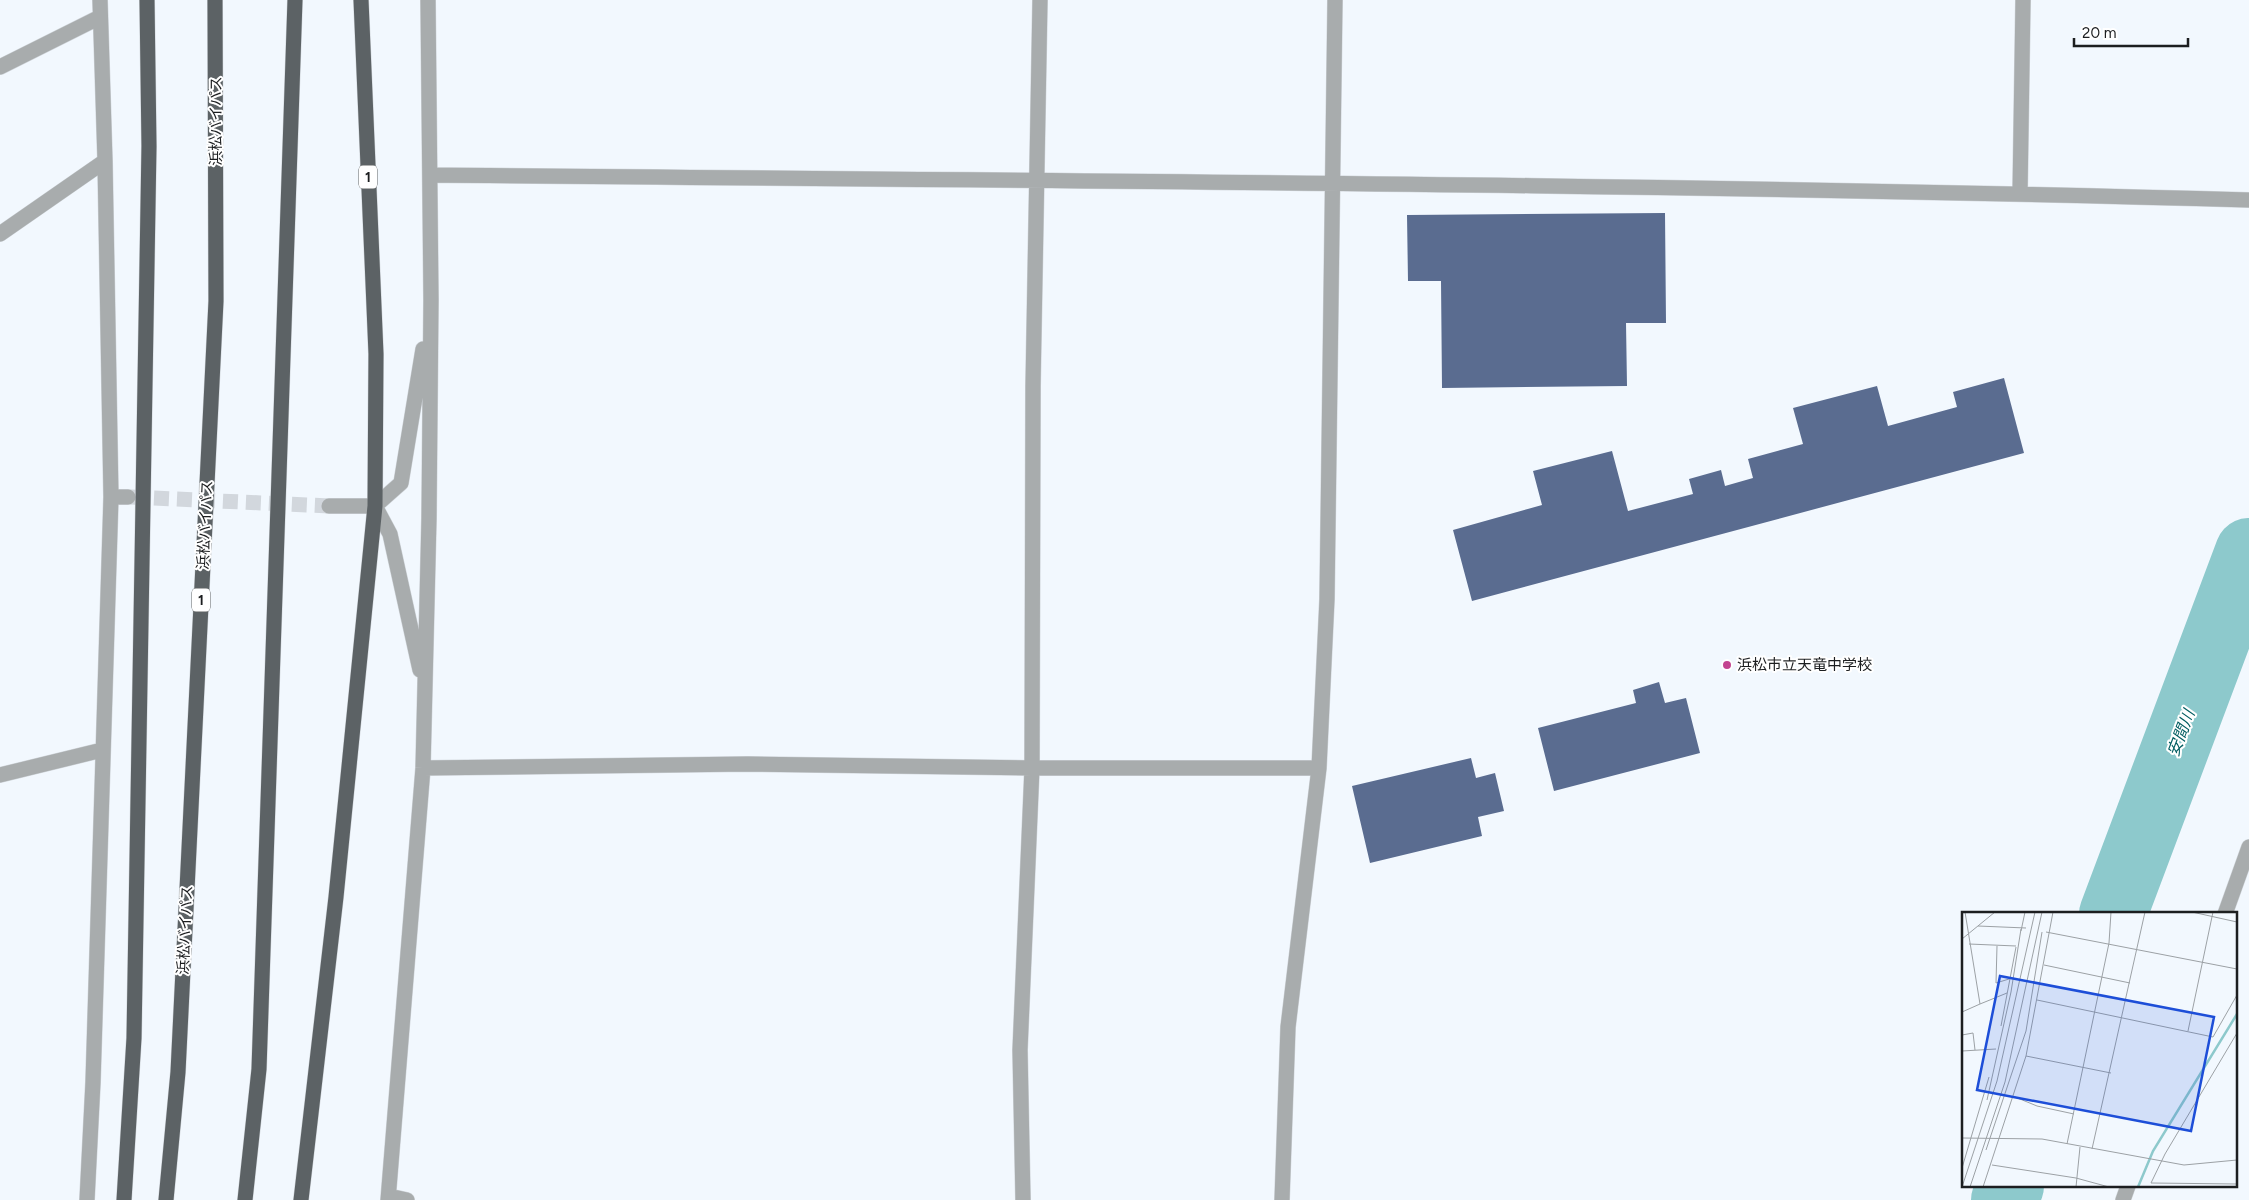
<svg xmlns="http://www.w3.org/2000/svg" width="2249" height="1200" viewBox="0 0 2249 1200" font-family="Figtree,'Noto Sans JP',sans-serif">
	<rect width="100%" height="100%" fill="#f2f8fe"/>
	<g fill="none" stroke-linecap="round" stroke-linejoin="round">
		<path stroke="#8dc9cc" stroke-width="68" d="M2113,914L2249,552
			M2005,1200L2010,1186"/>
	</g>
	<path fill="#5a6c90" d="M1665,213L1666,323H1626L1627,386L1442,388L1441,281H1408L1407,215Z
		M2004,378L2024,453L1472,601L1453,530L1542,505L1533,471L1612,451L1628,511L1693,494L1689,479L1721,470L1725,486L1753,478L1748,459L1803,444L1793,408L1877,386L1888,426L1957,407L1953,392Z
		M1659,682L1665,703L1686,698L1700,753L1554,791L1538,728L1636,703L1633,690Z
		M1471,758L1476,778L1495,773L1504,811L1478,817L1482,836L1370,863L1352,786Z"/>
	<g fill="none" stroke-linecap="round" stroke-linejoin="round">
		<path stroke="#d2d7dd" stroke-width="15" stroke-dasharray="15 8" stroke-linecap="butt" d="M131,497L329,506"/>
		<defs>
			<path id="minor" d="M0,67L100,17
				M431,175C1037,181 1643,183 2249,200
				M2020,194L2023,0
				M0,234L105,161
				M111,497H128
				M329,506H375L401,483L423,349
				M375,506L390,534L420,670
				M423,768L748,764L1032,768H1319
				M0,775L102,750
				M2225,914L2249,847
				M389,1196L407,1200
				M87,1200L93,1082L111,497L105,161L100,0
				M388,1200L423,768L429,518L431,300L428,0
				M1023,1200L1020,1050L1032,768L1033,386L1040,0
				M1282,1200L1288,1027L1319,768L1327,599L1335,0
				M2123,1200L2128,1186"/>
			<path id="trunk" d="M124,1200L134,1038L149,146L147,0
				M166,1200L178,1072L216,301L215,0
				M245,1200L259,1069L295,0
				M301,1200L336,897L375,506L376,354L361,0"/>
		</defs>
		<use href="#minor" stroke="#d0d5da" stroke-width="16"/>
		<use href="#trunk" stroke="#d0d5da" stroke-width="16"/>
		<use href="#minor" stroke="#a8acad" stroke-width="15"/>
		<use href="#trunk" stroke="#5c6265" stroke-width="15"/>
	</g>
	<circle fill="#c34490" stroke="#fff" stroke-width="2" cx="1727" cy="665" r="5"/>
	<g text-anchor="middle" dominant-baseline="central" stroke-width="4" stroke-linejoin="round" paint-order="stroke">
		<g fill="#fff" stroke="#606263" stroke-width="1">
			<rect x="359" y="165.5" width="18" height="23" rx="4"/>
			<rect x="192" y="588.5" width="18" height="23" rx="4"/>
		</g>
		<g font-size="14" font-weight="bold" fill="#1c1e20">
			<text x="368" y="177">1</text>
			<text x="201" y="600">1</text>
		</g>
		<g font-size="15" fill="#1c1e20" stroke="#fff">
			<text transform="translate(216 121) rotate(-90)">浜松バイパス</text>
			<text transform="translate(205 525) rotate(-87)">浜松バイパス</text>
			<text transform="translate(185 930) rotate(-87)">浜松バイパス</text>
		</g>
		<g font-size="15" fill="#1c1e20" stroke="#fff" text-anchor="start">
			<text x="1737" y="665">浜松市立天竜中学校</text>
		</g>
		<g font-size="16" font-style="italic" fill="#015c60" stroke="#fff">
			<text transform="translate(2181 733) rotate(-69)">安間川</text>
		</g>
	</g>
	<g transform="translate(1962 912)">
		<rect width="275" height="275" fill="#f2f8fe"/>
		<path fill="none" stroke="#8dc9cc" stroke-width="2.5" d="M176,275L191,239L275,102"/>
		<path fill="none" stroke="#9ca1a5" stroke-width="1" d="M3,0L18,92L45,81M230,0L275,10M16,14L64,16M59,19L63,0M84,20L275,57M0,27L33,0M7,32L54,34M35,34L34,71L47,67M82,53L168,71M75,88L251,125L275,83M0,100L18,92M39,114L54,35M226,119L251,0M275,121L203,242L189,271L275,272M0,123L11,121L13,138M0,139L34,137M64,144L149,161M53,185L75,194L112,202M25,188L49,80L59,17M0,226L80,227L222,253L275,248M105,232L147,31L149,0M130,237L183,0M24,238L64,119L80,20M30,253L114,266L147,275M0,256L27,165M0,275L35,169L73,0M8,275L43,170L80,0M21,275L64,144L91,0M114,275L118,235"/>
		<path fill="#1d4ed8" fill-opacity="0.15" stroke="#1d4ed8" stroke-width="2.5" d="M38,64L252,105L229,219L15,178Z"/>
		<rect width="275" height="275" fill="none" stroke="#1c1e20" stroke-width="2.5"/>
	</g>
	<path d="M2074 38v8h114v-8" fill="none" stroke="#1c1e20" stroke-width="2.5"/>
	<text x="2082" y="38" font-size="15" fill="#1c1e20" stroke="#ffffff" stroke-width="4" paint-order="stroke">20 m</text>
</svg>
